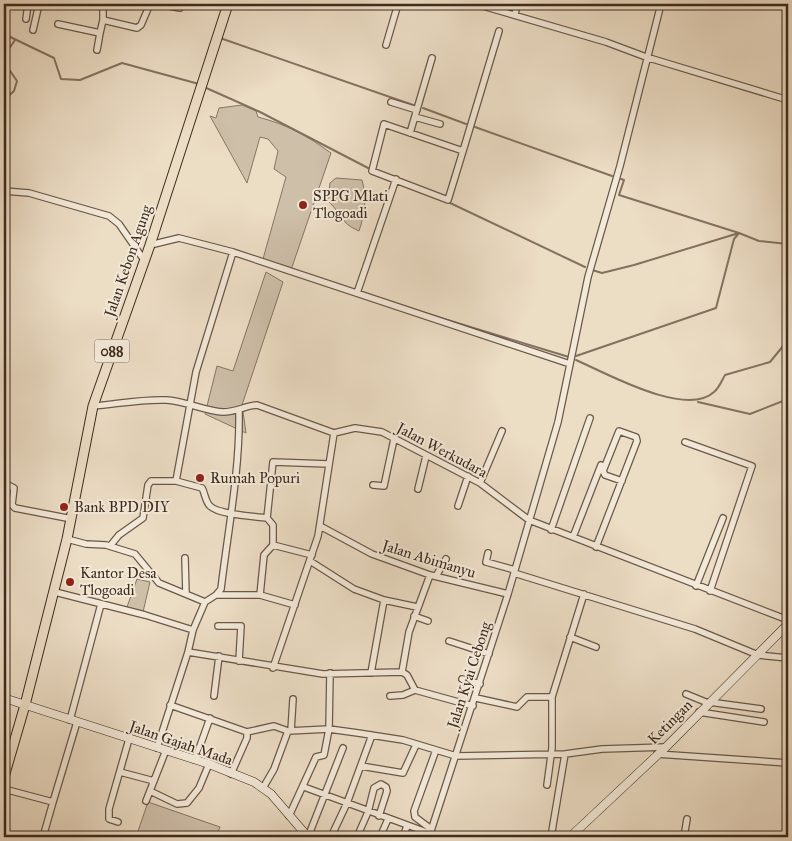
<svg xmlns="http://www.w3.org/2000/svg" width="792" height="841" viewBox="0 0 792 841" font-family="'IM FELL Great Primer',serif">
	<rect width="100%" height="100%" fill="#ecddc5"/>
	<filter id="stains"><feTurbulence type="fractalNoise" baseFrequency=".004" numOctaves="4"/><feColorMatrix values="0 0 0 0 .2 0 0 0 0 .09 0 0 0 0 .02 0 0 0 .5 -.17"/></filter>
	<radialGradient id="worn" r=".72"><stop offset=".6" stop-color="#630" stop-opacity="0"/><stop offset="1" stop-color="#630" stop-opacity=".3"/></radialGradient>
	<path fill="#cebfa9" stroke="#867564" d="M242,105L256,111L258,117C288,125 306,135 331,153L291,270L263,259L286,177L274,169L278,151L268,139L260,137L247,183L210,116L216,118L219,108Z
		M336,178L362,180C367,198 365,213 359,231C340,223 342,214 328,201L330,183Z
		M266,272L283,282L242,405L246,433L205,414L217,366L233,371Z
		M137,579L150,582L143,612L127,607Z
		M148,802L220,827L216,837H136Z"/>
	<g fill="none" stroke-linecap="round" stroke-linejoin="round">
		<path stroke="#837160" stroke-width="2" d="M4,34L54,58L61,79L80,80L122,63L199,84
			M220,38L413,105
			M4,56L15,40
			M4,62L17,81L14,91L4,100
			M204,87L260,112L370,169
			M423,108L466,124
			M475,127L612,176
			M448,202L585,267
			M592,270L602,273L634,265L739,233L759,241L788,244
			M421,312L569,357
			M576,356L716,308L734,239L739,233L619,195L624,180L621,179
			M576,360C606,373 686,418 714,392C719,388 722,380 725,375L770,362L788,340
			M698,402L750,414L788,399"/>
		<defs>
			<path id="street" d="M103,4V20L137,28L141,25L150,4
				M158,4L180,8L184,4
				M476,4L606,42L646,57L788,100
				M515,15L517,4
				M26,19L28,4
				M58,24L100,33L103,20
				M33,30L39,4
				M386,45L398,4
				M97,50L100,33
				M391,102L417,110
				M415,117L440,124
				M384,124L463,151L448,200L372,171Z
				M410,133L432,58
				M463,151L499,31
				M4,191L29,193L109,216L119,224L144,260
				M150,245L179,238L233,252L570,364
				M357,293L396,179
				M93,406C117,404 142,399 166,400C186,401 204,411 223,412C237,412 244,406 257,405L334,433
				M334,433L355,428L382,432L480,483L529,520L788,620
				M685,442L752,466L710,591
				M176,481L196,372L233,252
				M4,483L14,488L12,505L15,508L72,519
				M480,483L502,431
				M373,485L384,486L394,439
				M418,489L426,456
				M458,506L468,476
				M267,518L273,462L329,464
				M320,526L372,554L430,575L508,594
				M551,530L590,418
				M573,537L601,465
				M67,539L86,544L106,545L135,554L159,583L205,602L216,595L221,589C228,530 240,470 239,412
				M110,546L119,535L143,518L148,485L151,481H176L202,488C205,493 205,501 210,506C219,515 254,516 267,518L273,525V545L312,555
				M596,547L637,441L636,437L619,431L603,471L605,475L622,481
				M488,553L486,562L515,570
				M185,558L186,594
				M310,561L354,589L384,600L417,607
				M514,573L695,629L758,655L788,658
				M436,576L446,559
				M696,586L723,518
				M55,592L145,615L193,630
				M216,595H260L295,605
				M260,595L264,555L273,545
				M205,602L193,630L188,652L323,674L402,672
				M414,616L428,621
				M218,626H241L239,661
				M570,637L596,647
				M449,641L489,654
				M273,668L318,536L334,433
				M371,673L384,600
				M462,679L480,684
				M415,690L407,675L402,672L409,632L430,575
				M686,694L708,703
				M214,696L219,656
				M390,696L403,695L415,690L473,706
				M476,698L517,707L527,697H552
				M709,702L761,709
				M170,705L247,732V738L231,774
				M699,712L764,722
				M70,720L101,604
				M291,731L293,699
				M247,732L274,726L288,731
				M157,748L188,652
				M657,754L788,763
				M195,760L210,718
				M361,766L403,773L416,745
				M120,772L154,781
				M547,785L552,748V697L584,594
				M304,787L429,833
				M263,788L274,769L288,731L329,729L358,733L403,740L456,756L565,754L602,749L666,747
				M4,789L53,802L77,722
				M150,791L177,804L187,803L199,788L209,764
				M146,801L166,750
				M289,816L316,757L324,755L329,729L330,673
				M118,822L109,819V809L129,739
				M431,829L415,817L414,811L436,750
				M43,837L53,802
				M308,837L343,748
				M331,837L347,803L372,735
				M357,837L368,812L374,788L381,784L386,787L387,791L379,816
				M380,837L388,819
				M403,837L407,826
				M429,837L508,594L558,422L588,277L620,166L661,4
				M551,837L565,754
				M684,837L687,819"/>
			<path id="secondary" d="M4,698L209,764L254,782L271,794L308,837
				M570,837L666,747L788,624"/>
			<path id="primary" d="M4,777L25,705L67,539L93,406L150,245L228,4"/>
		</defs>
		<use href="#street" stroke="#6a5848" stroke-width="8"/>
		<use href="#secondary" stroke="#3e2b1e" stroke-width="9"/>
		<use href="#primary" stroke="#3e2b1e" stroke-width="11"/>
		<use href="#street" stroke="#f3e9d9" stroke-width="5.5"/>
		<use href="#secondary" stroke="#f3e9d9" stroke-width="8"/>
		<use href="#primary" stroke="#ecddc5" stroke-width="9"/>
	</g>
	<g fill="#8f2418" stroke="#f3e9d9" stroke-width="2">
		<circle cx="303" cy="205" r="5"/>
		<circle cx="200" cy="478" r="5"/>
		<circle cx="64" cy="507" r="5"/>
		<circle cx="70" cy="582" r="5"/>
	</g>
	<g text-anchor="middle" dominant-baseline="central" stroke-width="4" stroke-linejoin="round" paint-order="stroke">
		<rect fill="#f3e9d9" stroke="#746456" stroke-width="1" x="94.5" y="339.5" width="35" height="23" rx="4"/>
		<g font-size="14" font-weight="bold" fill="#3e2b1e">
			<text x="112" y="351">088</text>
		</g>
		<g font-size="15" fill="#3e2b1e" stroke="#f3e9d9" text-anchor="start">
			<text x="313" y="196">SPPG Mlati<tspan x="313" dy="17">Tlogoadi</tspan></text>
			<text x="210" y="478">Rumah Popuri</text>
			<text x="74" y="507">Bank BPD DIY</text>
			<text x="80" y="573">Kantor Desa<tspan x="80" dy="17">Tlogoadi</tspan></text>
		</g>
		<g font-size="15" fill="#3e2b1e" stroke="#f3e9d9">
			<text transform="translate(128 261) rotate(-71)">Jalan Kebon Agung</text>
			<text transform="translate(442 450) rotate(28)">Jalan Werkudara</text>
			<text transform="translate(429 559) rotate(17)">Jalan Abimanyu</text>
			<text transform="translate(469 675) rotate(-72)">Jalan Kyai Cebong</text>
			<text transform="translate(670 722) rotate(-45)">Ketingan</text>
			<text transform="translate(181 743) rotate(19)">Jalan Gajah Mada</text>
		</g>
	</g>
	<rect width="792" height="841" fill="none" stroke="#ecddc5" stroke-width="20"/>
	<rect x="5" y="5" width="782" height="831" fill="none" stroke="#3e2b1e" stroke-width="2.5"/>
	<rect x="10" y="10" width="772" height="821" fill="none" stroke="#3e2b1e"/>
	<rect width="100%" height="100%" filter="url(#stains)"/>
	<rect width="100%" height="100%" fill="url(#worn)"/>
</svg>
